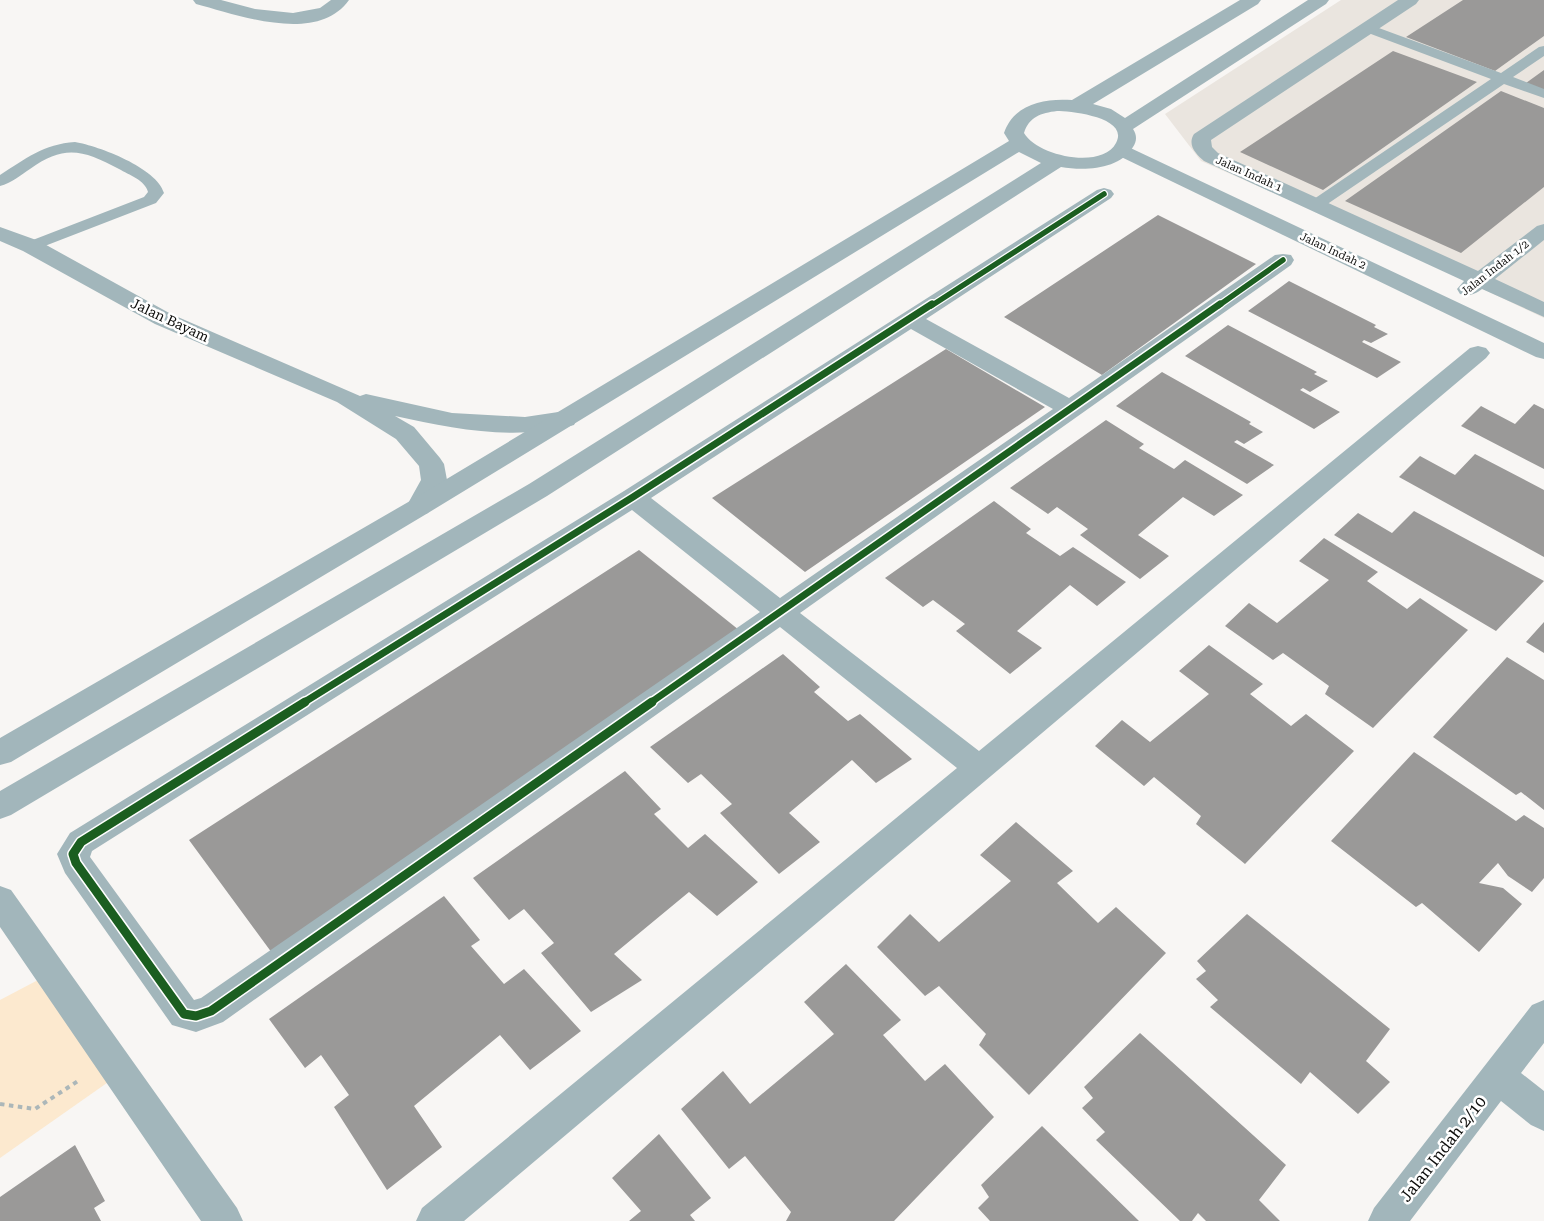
<svg xmlns="http://www.w3.org/2000/svg" width="1544" height="1221" viewBox="0 0 1544 1221" font-family="'Roboto Serif',serif">
	<rect width="100%" height="100%" fill="#f8f6f4"/>
	<path fill="#eae5df" d="M1341,0H1544V318L1376,238L1201,161L1165,114Z"/>
	<path fill="#fce9cf" d="M38,980L114,1078L0,1158V1000Z"/>
	<path fill="#9a9998" d="M1463,0H1544V36L1495,71L1406,37Z
		M1393,51L1477,82L1323,190L1240,152Z
		M1544,70V90L1526,83Z
		M1501,91L1544,108V187L1461,253L1345,201Z
		M1158,215L1256,264L1102,375L1004,317Z
		M1289,281L1376,325L1374,327L1388,334L1371,343L1364,340L1362,342L1401,362L1377,378L1248,311Z
		M1228,325L1317,372L1314,374L1328,381L1310,392L1303,388L1300,390L1340,412L1314,429L1185,356Z
		M946,349L1045,407L805,572L712,498Z
		M1162,372L1251,422L1249,424L1263,432L1244,444L1237,440L1234,442L1274,465L1247,484L1116,406Z
		M1534,404L1544,409V469L1461,426L1481,406L1515,424Z
		M1106,420L1144,444L1139,448L1174,469L1185,460L1243,495L1214,516L1183,497L1138,535L1169,556L1140,579L1080,535L1088,529L1057,507L1048,514L1010,488Z
		M1475,454L1544,490V557L1399,477L1420,456L1455,475Z
		M994,501L1031,529L1026,533L1060,556L1073,547L1126,582L1097,606L1070,585L1017,631L1042,648L1010,674L956,631L965,624L933,600L923,607L885,578Z
		M1414,511L1544,581L1496,631L1334,535L1358,513L1392,533Z
		M1324,538L1378,572L1367,581L1407,609L1420,598L1468,630L1373,728L1325,694L1329,686L1283,653L1273,660L1225,626L1249,603L1277,623L1329,580L1299,561Z
		M639,550L739,630L272,953L189,840Z
		M1544,622V653L1526,642Z
		M1209,645L1263,684L1250,694L1291,726L1306,714L1354,751L1245,864L1196,824L1201,816L1154,777L1144,786L1095,746L1122,720L1150,742L1209,694L1179,671Z
		M783,654L820,687L814,692L848,721L860,714L912,759L876,783L852,760L789,813L820,842L779,874L720,813L732,804L701,774L688,783L650,747Z
		M1507,657L1544,680V810L1521,792L1516,795L1433,737Z
		M1414,752L1516,821L1524,815L1544,828V878L1532,892L1508,876L1498,863L1479,883L1503,888L1522,904L1479,952L1422,903L1416,907L1331,841Z
		M625,771L661,809L654,814L688,848L705,834L758,882L717,916L689,892L614,954L642,980L591,1012L541,953L554,943L524,909L509,920L473,878Z
		M1016,822L1073,871L1057,883L1098,923L1116,907L1166,953L1029,1095L979,1045L986,1034L939,986L925,996L877,947L910,914L939,942L1011,881L980,855Z
		M444,896L480,940L471,946L504,984L524,969L581,1031L530,1070L500,1035L414,1106L442,1147L387,1190L334,1107L349,1095L321,1055L305,1068L269,1019Z
		M1247,914L1390,1029L1366,1061L1390,1082L1358,1114L1310,1072L1301,1084L1210,1007L1218,1000L1196,979L1206,971L1197,961Z
		M846,964L901,1020L883,1035L925,1081L945,1064L994,1117L894,1221H786L791,1212L745,1156L729,1169L681,1109L723,1071L750,1104L834,1034L804,1002Z
		M1140,1033L1286,1165L1259,1200L1280,1221H1206L1198,1213L1192,1221H1180L1096,1140L1105,1132L1082,1108L1093,1098L1084,1087Z
		M1042,1126L1139,1221H990L978,1208L989,1197L981,1185Z
		M659,1134L711,1198L690,1215L695,1221H629L641,1211L612,1178Z
		M75,1145L105,1201L94,1208L101,1221H0V1197Z"/>
	<g fill="none" stroke-linecap="round" stroke-linejoin="round">
		<path stroke="#acb7b9" stroke-width="4" stroke-dasharray="4.5 4.5" stroke-linecap="butt" d="M0,1104L35,1109L78,1081"/>
		<path fill="#a2b6bb" fill-rule="evenodd" d="M1368,24L1501,73L1539,47L1544,46V56L1513,77L1544,89V98L1504,84L1323,207H1311L1309,204L1311,201L1491,79L1363,31L1361,28L1363,25Z
			M75,142C99,146 157,168 164,193L156,203L37,249H25L23,246L25,243L144,197L148,192C145,180 129,175 119,169C84,150 64,144 30,169C21,175 11,183 0,186V175C25,159 44,144 75,142Z"/>
		<path fill="#a2b6bb" fill-rule="evenodd" d="M193,0H221L255,9L293,13L320,8L331,0H349C317,45 238,15 196,4Z
			M1398,0H1419L1416,4L1211,140L1212,147L1218,153L1478,271L1537,226L1544,224V240L1495,279L1544,302V317L1482,289C1474,295 1469,296 1460,294L1457,289L1464,281L1204,161C1196,154 1187,145 1194,134Z
			M1122,144L1544,343V359L1536,357L1115,154L1112,150L1115,146Z
			M1104,188L1111,190L1114,194L1111,198L926,319L1069,398L1275,255L1283,254L1291,255L1294,260L1291,265L800,613L979,751L1470,348L1478,346L1486,348L1490,353L1486,358L464,1221H416L422,1208L957,768L780,627L223,1022L196,1032L172,1025L65,873L57,854L70,833L624,491L1097,190ZM911,329L1053,409L780,598L651,498ZM632,510L760,612L201,998L194,1000L90,857L92,851Z
			M0,227L39,241L171,314L360,396L366,394L452,413L525,417L565,411L574,413L577,419L574,425C515,441 453,429 395,416L414,427L440,458L444,464L447,480L428,513L419,516L410,513L406,507L421,480L419,466L396,439L337,402L155,324L23,251L0,241Z
			M0,886L11,890L237,1208L243,1221H201L0,927Z
			M1544,1000V1043L1521,1073L1544,1091V1131L1531,1125L1501,1101L1410,1221H1368L1374,1208L1532,1005Z"/>
		<path fill="#a2b6bb" fill-rule="evenodd" d="M1240,0H1261L1258,4L1093,104L1111,109L1125,118L1308,0H1329L1326,4L1133,129C1137,135 1137,141 1133,147C1119,170 1084,171 1061,167L547,496L11,815L0,819V791L529,484L1041,163L1019,152L428,513L11,762L0,765V738L410,501L1009,141L1004,133C1014,104 1044,98 1072,100ZM1057,111C1070,111 1130,117 1116,143C1102,170 1037,156 1024,133C1029,117 1041,113 1057,111Z"/>
		<defs>
			<path id="cycleway-far2" d="M931,306L1104,194
				M1218,306L1283,260"/>
			<path id="cycleway-far1" d="M303,703L633,497L932,304
				M650,703L1220,304"/>
			<path id="cycleway" d="M305,702L81,842L73,854L76,863L184,1014L196,1016L211,1011L652,702"/>
		</defs>
		<use href="#cycleway-far2" stroke="#fff" stroke-width="8"/>
		<use href="#cycleway-far1" stroke="#fff" stroke-width="10"/>
		<use href="#cycleway" stroke="#fff" stroke-width="12"/>
		<use href="#cycleway-far2" stroke="#1b5e20" stroke-width="5.5"/>
		<use href="#cycleway-far1" stroke="#1b5e20" stroke-width="7"/>
		<use href="#cycleway" stroke="#1b5e20" stroke-width="9"/>
	</g>
	<g text-anchor="middle" dominant-baseline="central" stroke-width="5" stroke-linejoin="round" paint-order="stroke">
		<g font-size="11" fill="#0c0c0a" stroke="#fff">
			<text transform="translate(1249 174) rotate(24)">Jalan Indah 1</text>
			<text transform="translate(1333 251) rotate(25)">Jalan Indah 2</text>
			<text transform="translate(1495 268) rotate(-38)">Jalan Indah 1/2</text>
		</g>
		<g font-size="14" fill="#0c0c0a" stroke="#fff">
			<text transform="translate(170 320) rotate(25)">Jalan Bayam</text>
		</g>
		<g font-size="16" fill="#0c0c0a" stroke="#fff">
			<text transform="translate(1443 1149) rotate(-52)">Jalan Indah 2/10</text>
		</g>
	</g>
</svg>
